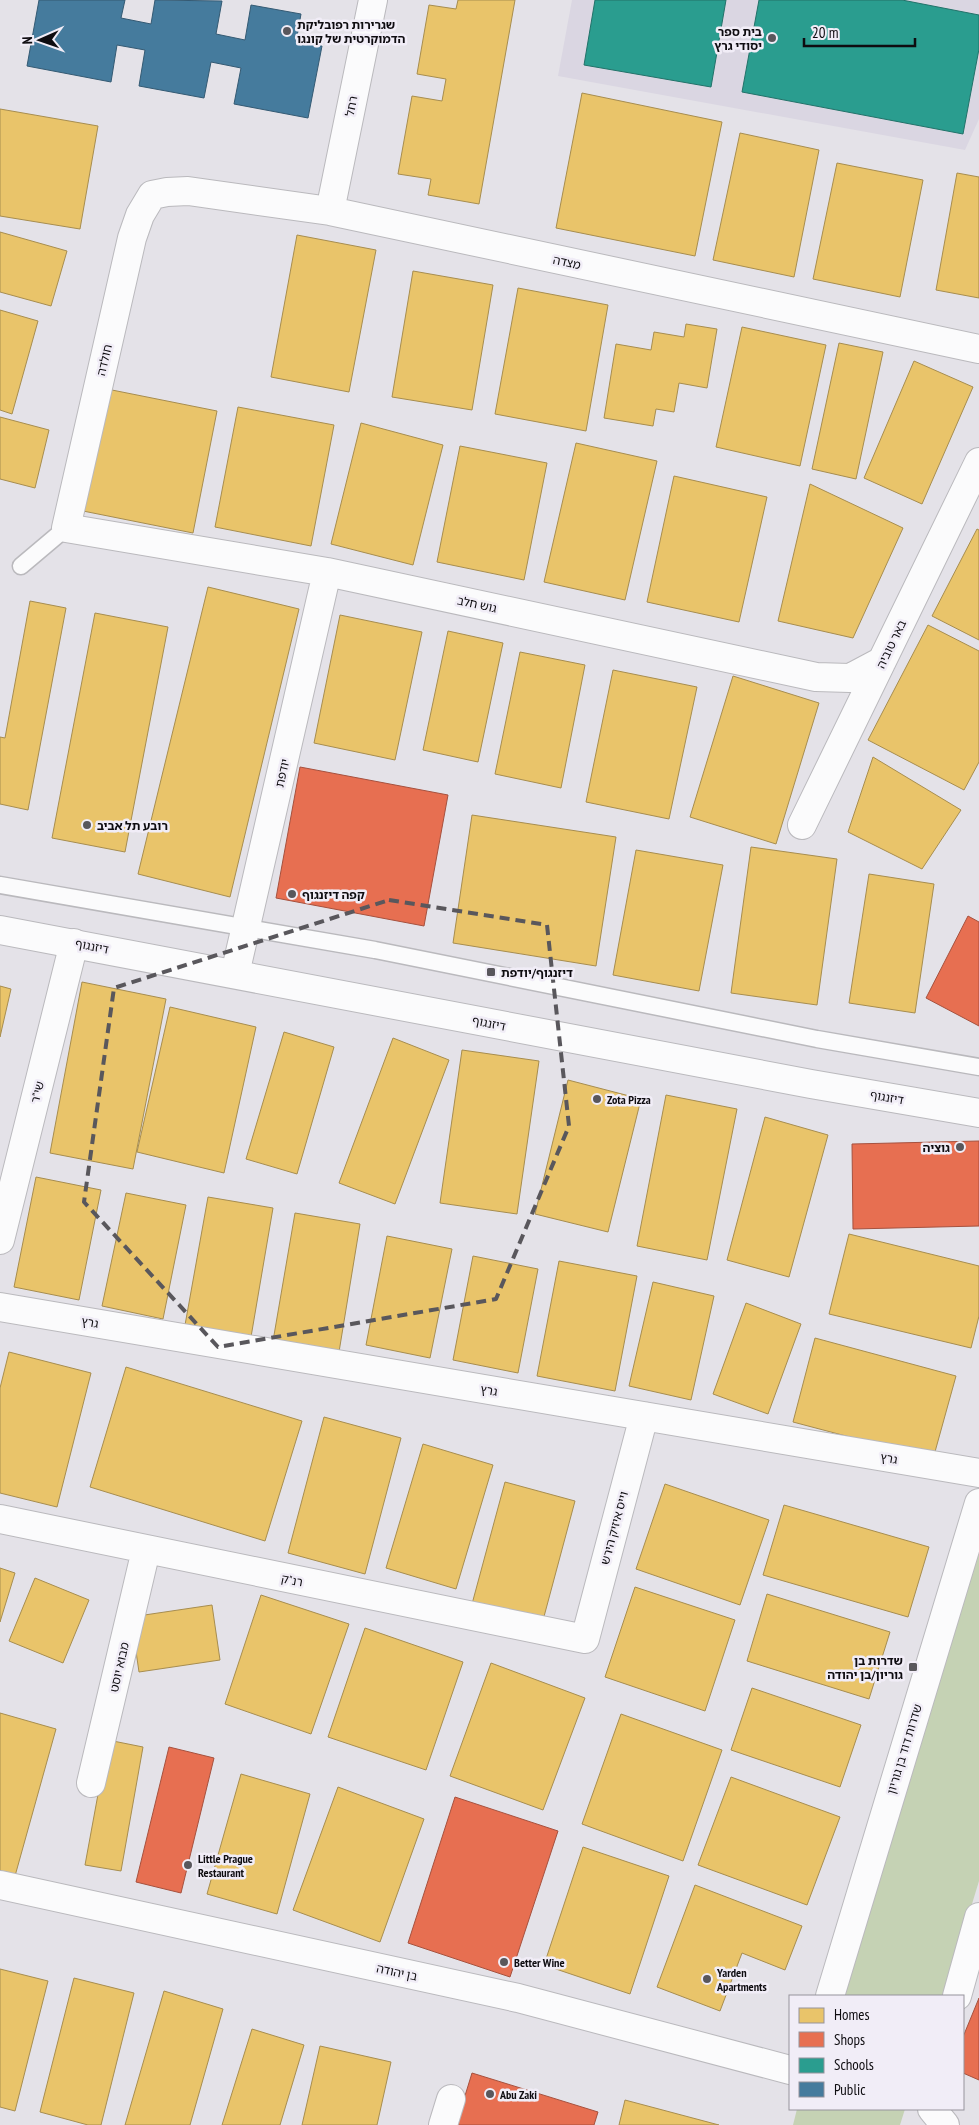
<svg xmlns="http://www.w3.org/2000/svg" width="979" height="2125" viewBox="0 0 979 2125" font-family="'PT Sans Narrow','Noto Sans Hebrew',sans-serif">
	<rect width="100%" height="100%" fill="#e4e2e8"/>
	<path fill="#dad6e2" d="M572,0H979V119L965,150L558,76Z"/>
	<path fill="#c5d2b4" d="M979,1487V1881L944,1996H829Z
		M797,2109H905L900,2125H793Z"/>
	<path fill="#e9c46a" stroke="#a78d4f" d="M458,0H515L479,204L428,195L431,179L398,174L412,96L442,101L446,79L417,74L429,5L456,9Z
		M582,93L722,122L695,256L556,228Z
		M0,109L98,126L80,229L0,216Z
		M740,133L819,150L794,277L713,260Z
		M837,163L923,180L900,297L813,279Z
		M957,173L979,177V298L936,290Z
		M0,232L67,251L51,306L0,292Z
		M297,235L376,250L349,392L271,377Z
		M413,271L493,285L472,410L392,397Z
		M518,288L608,305L586,431L495,414Z
		M0,310L38,321L12,414L0,410Z
		M686,324L717,329L707,388L679,383L674,412L656,409L653,426L604,418L616,344L651,350L654,332L684,337Z
		M742,327L826,345L800,466L716,447Z
		M839,343L883,352L856,479L812,469Z
		M914,361L973,387L922,504L864,478Z
		M102,388L217,411L193,533L78,510Z
		M238,407L334,425L311,546L215,527Z
		M0,417L49,430L35,488L0,479Z
		M361,423L443,445L413,565L331,544Z
		M576,443L657,461L625,600L544,582Z
		M460,446L547,463L524,580L437,562Z
		M674,476L767,497L739,622L647,602Z
		M810,484L903,528L853,638L778,621Z
		M977,529L979,530V640L932,616Z
		M208,587L299,609L230,897L138,874Z
		M30,601L66,608L28,810L0,804V737L5,738Z
		M95,613L168,627L125,852L52,838Z
		M340,615L422,632L395,760L314,743Z
		M928,625L979,651V762L964,790L868,740Z
		M448,631L503,643L478,762L423,750Z
		M520,652L585,665L561,788L495,774Z
		M613,670L697,687L669,819L586,802Z
		M733,676L819,703L776,844L690,817Z
		M873,757L961,810L922,869L848,832Z
		M472,815L616,837L596,966L453,943Z
		M751,847L837,859L817,1005L731,993Z
		M636,850L723,865L699,991L613,975Z
		M869,874L934,884L915,1013L849,1003Z
		M82,982L166,999L133,1169L50,1153Z
		M0,986L11,989L0,1037Z
		M170,1007L256,1027L224,1173L137,1152Z
		M284,1032L334,1047L297,1174L246,1159Z
		M393,1038L449,1060L395,1204L339,1183Z
		M462,1050L539,1061L517,1214L440,1203Z
		M568,1080L641,1099L608,1232L535,1214Z
		M666,1095L737,1109L707,1260L637,1246Z
		M765,1117L828,1135L789,1277L727,1260Z
		M36,1177L101,1190L79,1300L14,1287Z
		M126,1193L186,1205L163,1319L102,1306Z
		M208,1197L273,1208L251,1337L185,1325Z
		M295,1213L360,1224L339,1352L273,1341Z
		M849,1234L979,1266V1316L971,1348L829,1314Z
		M387,1236L452,1249L430,1358L366,1345Z
		M473,1256L538,1269L518,1373L453,1360Z
		M559,1261L637,1276L615,1391L537,1376Z
		M653,1282L714,1296L691,1400L629,1386Z
		M746,1303L801,1324L768,1414L713,1394Z
		M815,1338L956,1376L933,1459L793,1422Z
		M9,1352L91,1373L57,1507L0,1493V1388Z
		M126,1367L302,1421L265,1541L90,1487Z
		M324,1417L401,1438L365,1574L288,1553Z
		M423,1444L493,1465L456,1589L386,1568Z
		M505,1482L575,1501L542,1624L472,1604Z
		M665,1484L769,1520L740,1605L636,1569Z
		M784,1505L929,1547L908,1617L763,1575Z
		M0,1568L15,1573L0,1622Z
		M35,1578L89,1600L63,1663L9,1641Z
		M635,1587L735,1620L705,1711L605,1677Z
		M767,1594L890,1632L869,1699L747,1661Z
		M261,1595L349,1624L311,1734L225,1704Z
		M212,1605L220,1660L139,1672L131,1617Z
		M365,1628L463,1662L426,1770L328,1737Z
		M491,1663L585,1698L543,1810L450,1776Z
		M752,1688L861,1725L840,1787L731,1750Z
		M0,1713L56,1729L15,1876L0,1872Z
		M621,1714L722,1750L683,1861L582,1824Z
		M108,1740L143,1747L121,1871L85,1865Z
		M241,1774L310,1794L277,1914L207,1894Z
		M731,1777L840,1817L807,1905L698,1865Z
		M338,1787L424,1819L380,1942L293,1910Z
		M583,1847L669,1876L630,1994L544,1965Z
		M695,1885L802,1926L785,1970L742,1953L720,2011L657,1987Z
		M0,1969L48,1981L15,2111L0,2107Z
		M74,1978L134,1993L101,2125H88L40,2112Z
		M164,1991L223,2009L190,2125H125Z
		M252,2029L304,2045L280,2125H222Z
		M320,2046L391,2062L377,2125H302Z
		M625,2100L719,2125H619Z"/>
	<path fill="#e76f51" stroke="#a6513e" d="M300,767L448,795L424,926L276,898Z
		M968,916L979,922V1026L926,998Z
		M979,1141V1226L853,1229L852,1144Z
		M169,1747L214,1758L181,1893L136,1882Z
		M455,1797L558,1831L510,1977L408,1943Z
		M979,1998V2080L963,2073V2037Z
		M472,2073L598,2112L594,2125H456Z"/>
	<path fill="#2a9d8f" stroke="#227269" d="M595,0H726L711,87L584,65Z
		M759,0H902L979,15V49L963,134L742,92Z"/>
	<path fill="#457b9d" stroke="#345a73" d="M39,0H125L121,18L151,24L155,0L222,1L216,34L245,40L251,5L301,14L296,42L322,46L308,118L234,104L241,68L211,62L204,98L139,86L145,50L117,45L111,82L27,66Z"/>
	<g fill="none" stroke-linecap="round" stroke-linejoin="round">
		<defs>
			<path id="service" d="M21,566L66,528
				M0,885L375,950L817,1039L979,1067"/>
			<path id="minor" d="M330,211L373,0
				M882,661L850,678L816,677L327,572L66,528L132,238L140,215L152,195L167,192L188,191L330,211L979,349
				M802,825L979,462
				M235,974L327,572
				M0,1240L74,943
				M0,1307L979,1473
				M0,1519L585,1639L644,1416
				M91,1783L146,1550
				M443,2125L451,2099"/>
			<path id="tertiary" d="M0,930L811,1084L979,1113
				M0,1885L518,1998L790,2070
				M830,1996L979,1503
				M957,1996L979,1917
				M932,2109L945,2125"/>
		</defs>
		<use href="#service" stroke="#bab9bd" stroke-width="19"/>
		<use href="#minor" stroke="#bab9bd" stroke-width="30"/>
		<use href="#tertiary" stroke="#bab9bd" stroke-width="30"/>
		<use href="#service" stroke="#fbfbfc" stroke-width="16"/>
		<use href="#minor" stroke="#fbfbfc" stroke-width="28"/>
		<use href="#tertiary" stroke="#fbfbfc" stroke-width="28"/>
	</g>
	<path fill="none" stroke="#59575c" stroke-width="4" stroke-dasharray="10 6" stroke-linejoin="round" d="M389,900L547,925L569,1126L496,1299L218,1347L84,1202L114,988Z"/>
	<g fill="#59575c" stroke="#f1edf7" stroke-width="2">
		<circle cx="287" cy="31" r="5"/>
		<circle cx="772" cy="38" r="5"/>
		<circle cx="87" cy="825" r="5"/>
		<circle cx="292" cy="894" r="5"/>
		<rect x="486" y="967" width="10" height="10" rx="2.5"/>
		<circle cx="597" cy="1099" r="5"/>
		<circle cx="960" cy="1147" r="5"/>
		<rect x="908" y="1662" width="10" height="10" rx="2.5"/>
		<circle cx="188" cy="1865" r="5"/>
		<circle cx="504" cy="1962" r="5"/>
		<circle cx="707" cy="1979" r="5"/>
		<circle cx="490" cy="2094" r="5"/>
	</g>
	<g text-anchor="middle" dominant-baseline="central" stroke-width="5" stroke-linejoin="round" paint-order="stroke">
		<g font-size="12" font-weight="bold" fill="#0e0c10" stroke="#f1edf7" text-anchor="start">
			<text x="297" y="24">שגרירות רפובליקת<tspan x="297" dy="14">הדמוקרטית של קונגו</tspan></text>
			<text x="762" y="31" text-anchor="end">בית ספר<tspan x="762" dy="14">יסודי גרץ</tspan></text>
			<text x="97" y="825">רובע תל אביב</text>
			<text x="302" y="894">קפה דיזנגוף</text>
			<text x="501" y="972">דיזנגוף/יודפת</text>
			<text x="607" y="1099">Zota Pizza</text>
			<text x="950" y="1147" text-anchor="end">גוציה</text>
			<text x="903" y="1660" text-anchor="end">שדרות בן<tspan x="903" dy="14">גוריון/בן יהודה</tspan></text>
			<text x="198" y="1858">Little Prague<tspan x="198" dy="14">Restaurant</tspan></text>
			<text x="514" y="1962">Better Wine</text>
			<text x="717" y="1972">Yarden<tspan x="717" dy="14">Apartments</tspan></text>
			<text x="500" y="2094">Abu Zaki</text>
		</g>
		<g font-size="12" fill="#0e0c10" stroke="#f1edf7">
			<text transform="translate(351 106) rotate(-79)">רחל</text>
			<text transform="translate(567 262) rotate(12)">מצדה</text>
			<text transform="translate(104 360) rotate(-77)">חולדה</text>
			<text transform="translate(477 604) rotate(12)">גוש חלב</text>
			<text transform="translate(891 644) rotate(-64)">באר טוביה</text>
			<text transform="translate(282 773) rotate(-77)">יודפת</text>
			<text transform="translate(92 946) rotate(11)">דיזנגוף</text>
			<text transform="translate(489 1023) rotate(11)">דיזנגוף</text>
			<text transform="translate(37 1092) rotate(-76)">שי"ר</text>
			<text transform="translate(887 1097) rotate(10)">דיזנגוף</text>
			<text transform="translate(90 1322) rotate(10)">גרץ</text>
			<text transform="translate(489 1390) rotate(10)">גרץ</text>
			<text transform="translate(889 1458) rotate(10)">גרץ</text>
			<text transform="translate(614 1528) rotate(-75)">וייס איזיק הירש</text>
			<text transform="translate(292 1580) rotate(11)">רנ"ק</text>
			<text transform="translate(119 1667) rotate(-77)">מבוא יוסט</text>
			<text transform="translate(904 1749) rotate(-73)">שדרות דוד בן גוריון</text>
			<text transform="translate(397 1972) rotate(12)">בן יהודה</text>
		</g>
	</g>
	<rect x="789" y="1995" width="175" height="115" fill="#f1edf7" stroke="#96939b"/>
	<rect x="799" y="2008" width="25" height="15" fill="#e9c46a" stroke="#96939b"/>
	<text x="834" y="2020" font-size="15" fill="#0e0c10">Homes</text>
	<rect x="799" y="2032" width="25" height="15" fill="#e76f51" stroke="#96939b"/>
	<text x="834" y="2045" font-size="15" fill="#0e0c10">Shops</text>
	<rect x="799" y="2058" width="25" height="15" fill="#2a9d8f" stroke="#96939b"/>
	<text x="834" y="2070" font-size="15" fill="#0e0c10">Schools</text>
	<rect x="799" y="2082" width="25" height="15" fill="#457b9d" stroke="#96939b"/>
	<text x="834" y="2095" font-size="15" fill="#0e0c10">Public</text>
	<g transform="translate(40 40) rotate(268)" stroke="#f1edf7" stroke-width="4" paint-order="stroke">
	<path d="M0-4L9 19L0 12L-9 19Z" fill="#0e0c10"/>
	<text y="-8" font-size="14" font-weight="bold" text-anchor="middle" fill="#0e0c10">N</text>
	</g>
	<path d="M804 38v8h111v-8" fill="none" stroke="#0e0c10" stroke-width="2.5"/>
	<text x="812" y="38" font-size="15" fill="#0e0c10" stroke="#f1edf7" stroke-width="4" paint-order="stroke">20 m</text>
</svg>
